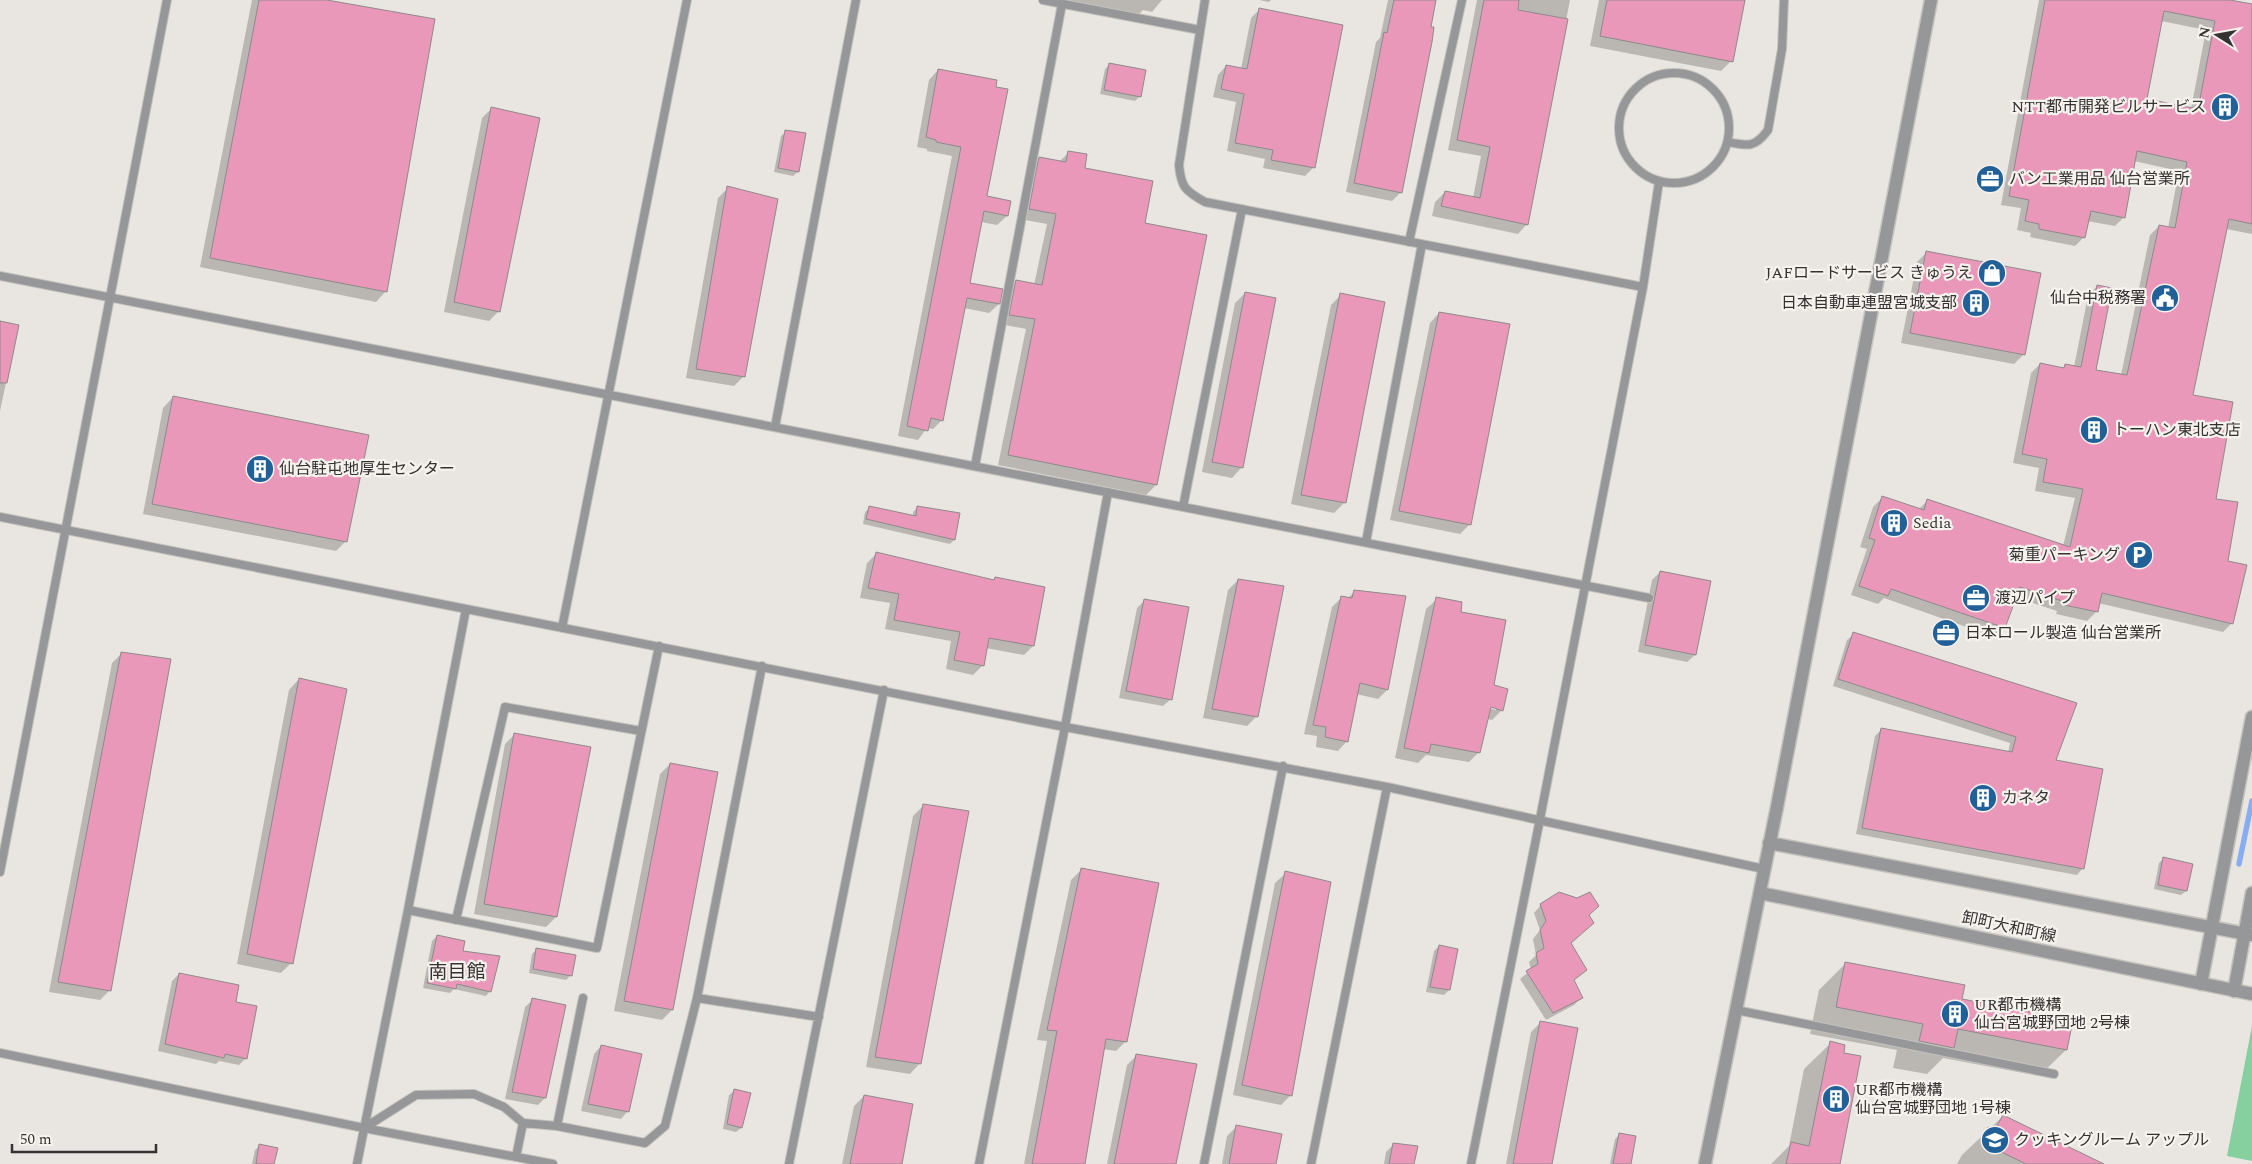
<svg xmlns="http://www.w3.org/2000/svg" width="2252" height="1164" viewBox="0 0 2252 1164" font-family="Spectral,'Noto Sans JP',serif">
	<rect width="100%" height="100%" fill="#e9e5e0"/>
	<path fill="#85d09e" d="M2252,1026V1161L2227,1156Z"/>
	<path fill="#0003" fill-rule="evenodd" d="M252,0H320L386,291L376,302L200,267Z
		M1044,0H1162L1152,12L1143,10L1135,18Z
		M1259,0H1271L1269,2Z
		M1388,0H1435L1401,192L1392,201L1346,192L1376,42L1380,38Z
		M1477,0H1570L1527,224L1518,234L1432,216L1435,202L1445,192L1473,198L1481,156L1448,150Z
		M1599,0H1744L1731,61L1721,71L1590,46Z
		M2039,0H2223L2252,6V234L2226,229L2191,396L2227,562L2232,623L2223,632L2098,603L2096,612L2087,621L2056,614L2057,611L2015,597L2004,628L1995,637L1884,598L1878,604L1851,595L1867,549L1860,547L1873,507L1882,498L1919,509L1928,500L2063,546L2075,498L2035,491L2039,468L2013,463L2031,373L2040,364L2062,369L2065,365L2074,367L2088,296L2097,286L2094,371L2121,375L2150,235L2159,226L2168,228L2179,171L2134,161L2124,217L2115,226L2087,221L2084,237L2075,246L2030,237L2031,233L2017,230L2021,208L2001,205ZM2161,21L2206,30L2191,109L2146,100Z
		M1259,10L1341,26L1313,168L1305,176L1263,168L1265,159L1227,151L1236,102L1213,97L1218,75L1226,66L1241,69L1251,18Z
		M1110,64L1140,96L1135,101L1100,94L1105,69Z
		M938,70L986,197L1007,216L997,225L981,222L969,284L999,304L989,313L964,308L942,420L933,429L927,428L918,440L898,436L952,156L927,151V149L917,147L929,80Z
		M492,108L499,311L489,321L444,312L482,118Z
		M786,132L798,172L793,176L774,172L781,136Z
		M1069,152L1083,169L1144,224L1156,485L1146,495L998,465L1026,329L1000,324L1007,291L1017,281L1034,285L1047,224L1020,219L1030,168L1040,158L1059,162Z
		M728,188L744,376L734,386L686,378L718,198Z
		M1927,252L2024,354L2014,364L1901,343L1917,262Z
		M1245,293L1242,467L1232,478L1202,472L1235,303Z
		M1341,295L1344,503L1334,513L1291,504L1331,305Z
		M1439,313L1470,524L1460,534L1390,520L1430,323Z
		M0,323L18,326L0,411Z
		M173,397L346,541L336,551L143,514L163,408Z
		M870,508L913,517V512L917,508L958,514L954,540L950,544L863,524L865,512Z
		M876,554L992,581L995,578L1044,588L1033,646L1024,655L986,648L983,665L973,675L946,669L951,641L885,629L890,603L860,598L867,563Z
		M1660,572L1695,655L1687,662L1638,652L1652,580Z
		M1238,580L1257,716L1247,726L1203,718L1228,590Z
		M1355,591L1405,597L1387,690L1378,699L1356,694L1347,741L1338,751L1316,747L1317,736L1304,734L1332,607L1341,598L1347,599Z
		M1437,599L1459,613L1502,710L1492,720L1487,719L1479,752L1469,762L1426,755L1418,763L1395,758L1426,609ZM1485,704L1496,708V710L1485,707Z
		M1145,600L1171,699L1163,706L1119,698L1137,608Z
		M1854,634L2055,761L2083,868L2077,875L1856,834L1875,736L1882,729L2008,753L2010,743L1833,686L1847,640Z
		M122,653L110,990L100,1000L49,992L112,663Z
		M299,679L291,963L281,973L237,964L289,690Z
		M515,734L556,917L546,927L474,914L505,744Z
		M670,764L717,773L672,1010L662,1020L614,1011L660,774Z
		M923,806L920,1063L910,1074L866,1067L913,816Z
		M2164,858L2186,891L2181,895L2154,889L2159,863Z
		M1081,870L1126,1041L1116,1051L1103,1049L1084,1164H1024L1047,1041L1037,1040L1071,880Z
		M1286,873L1291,1095L1281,1105L1233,1095L1275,883Z
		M1541,905L1569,944L1585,970L1573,981L1581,998L1574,1005L1546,1020L1520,979L1531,970L1529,962L1536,955L1533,939L1540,930L1534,913Z
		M437,936L462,952L490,991L486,996L454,989L450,993L423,988L432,941Z
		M1439,946L1456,950L1449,990L1444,995L1426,992L1434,951Z
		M537,949L571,975L566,980L529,973L532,954Z
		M1846,963L1961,1000L2071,1021L2066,1050L2039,1076L1943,1058L1927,1074L1893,1068L1897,1050L1810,1034L1819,990Z
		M179,974L234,1003L246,1058L239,1065L219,1061L216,1064L158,1051L172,981Z
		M533,1000L545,1098L538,1105L505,1099L525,1007Z
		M1541,1022L1551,1164H1506L1531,1032Z
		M1831,1043L1838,1164H1771L1789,1146L1804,1069Z
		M601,1046L628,1111L621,1119L581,1111L594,1054Z
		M1137,1055L1174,1164H1107L1127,1065Z
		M734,1091L741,1128L736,1132L723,1129L729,1095Z
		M864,1096L901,1164H842L854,1106Z
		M2003,1116L2102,1164H1957L1962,1155Z
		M1237,1126L1275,1164H1222L1227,1136Z
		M1620,1134L1630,1164H1610L1615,1139Z
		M1394,1144L1413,1164H1384L1386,1152Z
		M260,1145L273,1164H252L255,1150Z"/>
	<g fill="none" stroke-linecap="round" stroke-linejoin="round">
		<path stroke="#88aef1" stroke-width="5.5" d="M2239,864L2252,801"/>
	</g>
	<path fill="#ea98ba" stroke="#8e898b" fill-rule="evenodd" d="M259,0H327L435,19L387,292L210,258Z
		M1394,0H1436L1431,27H1434L1432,42L1402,193L1354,183L1384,32L1387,33Z
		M1484,0H1519L1518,10L1568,19L1528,225L1441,206L1445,191L1480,198L1490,147L1457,140Z
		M1607,0H1745L1733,62L1600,36Z
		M2045,0H2230L2252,4V224L2229,219L2193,395L2233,402L2216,499L2238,502L2228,561L2247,565L2233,624L2102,593L2098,612L2064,605L2065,602L2020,587L2005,628L1891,589L1888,596L1859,586L1875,540L1869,538L1882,496L1924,510L1927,499L2070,547L2083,489L2043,482L2047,459L2022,454L2040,363L2064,368L2065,364L2081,367L2097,285L2112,288L2096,370L2127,375L2159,225L2175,228L2187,162L2137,151L2125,218L2091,211L2085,238L2039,229V224L2025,221L2029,200L2009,196ZM2164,11L2215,21L2198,109L2147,99Z
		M1259,8L1343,25L1315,168L1271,160L1273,150L1235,143L1244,94L1221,89L1226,65L1247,69Z
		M1109,63L1146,70L1141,97L1104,90Z
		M938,69L997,80L996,87L1008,89L987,196L1011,201L1008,216L984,211L970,283L1003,289L1000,304L967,298L943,421L931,418L928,431L907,426L961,147L936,142V140L926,137Z
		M491,107L540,118L500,312L454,302Z
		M785,130L806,133L799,172L778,168Z
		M1068,151L1087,154L1085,168L1153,181L1145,223L1207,235L1157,485L1008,455L1035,319L1009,315L1015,284L1016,280L1042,285L1056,214L1029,209L1036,171L1039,157L1066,162Z
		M727,186L778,199L745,377L696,369Z
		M1926,251L2041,273L2025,355L1910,333Z
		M1245,292L1276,298L1243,468L1212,462Z
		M1340,293L1385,302L1346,503L1301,495Z
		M1439,312L1510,324L1471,525L1399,511Z
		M0,321L19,325L7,383H0Z
		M173,396L369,435L347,542L152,504Z
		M869,506L916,516L917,506L960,513L955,540L866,519Z
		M876,552L994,580L995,577L1045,587L1034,646L989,638L984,666L954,660L960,632L894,620L899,594L868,588Z
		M1660,571L1711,581L1696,655L1645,645Z
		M1238,579L1284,586L1258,717L1212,709Z
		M1354,590L1406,596L1388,690L1360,683L1348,742L1325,737L1326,727L1313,725L1341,596L1352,598Z
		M1436,597L1462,602L1461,612L1506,620L1494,685L1508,689L1503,711L1491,707L1480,753L1431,744L1429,753L1404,748Z
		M1144,599L1189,607L1172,700L1126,691Z
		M1853,632L2077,703L2056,760L2103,769L2084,869L1862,828L1881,728L2012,752L2016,737L1838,679Z
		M121,652L171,659L111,991L58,982Z
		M299,678L347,689L293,964L247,954Z
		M514,733L591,747L557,917L484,904Z
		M670,763L718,772L673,1010L624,1001Z
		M923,804L969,811L921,1064L875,1057Z
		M2163,857L2193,864L2187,891L2158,885Z
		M1081,868L1159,883L1127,1042L1106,1039L1085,1164H1032L1057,1031L1047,1030Z
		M1285,871L1331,882L1292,1096L1242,1085Z
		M1559,892L1577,898L1590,892L1599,906L1589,915L1594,923L1571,943L1587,970L1574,980L1583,998L1553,1013L1526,971L1538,964L1536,953L1544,948L1540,930L1546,921L1540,904Z
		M437,935L465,941L463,951L500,956L491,992L457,984L456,989L427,983Z
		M1439,945L1458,949L1450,990L1430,987Z
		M536,948L576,955L572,976L533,969Z
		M1845,962L1965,985L1962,999L2073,1020L2067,1050L1958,1029L1954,1048L1919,1041L1923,1024L1836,1007Z
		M179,973L239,985L236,1002L257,1006L247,1059L225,1054L224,1058L165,1044Z
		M532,998L566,1005L546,1098L512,1092Z
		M1540,1021L1578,1028L1552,1164H1513Z
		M1830,1041L1845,1045L1844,1053L1861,1056L1840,1164H1786L1791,1142L1809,1146Z
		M601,1045L642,1054L629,1112L588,1104Z
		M1136,1054L1197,1064L1176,1164H1114Z
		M734,1089L751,1093L742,1128L727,1124Z
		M864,1095L913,1104L902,1164H850Z
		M2003,1115L2104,1164H2026L1981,1142L1988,1127L1995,1130Z
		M1236,1125L1282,1134L1276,1164H1229Z
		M1619,1133L1636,1136L1631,1164H1613Z
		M1393,1143L1418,1146L1414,1164H1389Z
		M259,1144L278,1148L274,1164H256Z"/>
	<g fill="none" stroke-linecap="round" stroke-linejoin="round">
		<defs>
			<path id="service" d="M1043,0L1200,30
				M1205,0L1179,165C1181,187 1185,191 1205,202L1643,287
				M1619 128a55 55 0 1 1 110 0a55 55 0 1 1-110 0Z
				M1728,142C1748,146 1755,148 1768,130L1782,49L1784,0
				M1409,242L1462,0
				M0,276L1649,598
				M775,427L856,0
				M975,466L1062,4
				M1183,507L1242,209
				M0,517L1065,727L1387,787L1764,869
				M1366,542L1422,244
				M562,628L687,0
				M0,872L167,0
				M408,910L466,609
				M456,920L505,707L641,731
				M697,998L762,666
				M1736,1010L2054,1074
				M0,1053L364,1128L553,1164
				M523,1123L557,1126L583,998
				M557,1126L645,1143L665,1126L697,998L819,1017
				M364,1128L416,1095L474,1094L504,1107L523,1123L516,1157
				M357,1164L408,910L597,948L659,646
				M789,1164L884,690
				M979,1164L1065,727L1108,492
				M1204,1164L1283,766
				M1311,1164L1387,787
				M1471,1164L1540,819L1643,287L1659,182"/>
			<path id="minor" d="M2201,984L2252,717
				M2234,991L2252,893"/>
			<path id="tertiary" d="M1769,843L2252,935
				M1760,893L2252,994
				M1705,1164L1777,807L1931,0"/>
		</defs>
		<use href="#service" stroke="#c5c1bd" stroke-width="10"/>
		<use href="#minor" stroke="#c5c1bd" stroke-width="15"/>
		<use href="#tertiary" stroke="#c5c1bd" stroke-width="15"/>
		<use href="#service" stroke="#959799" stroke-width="8"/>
		<use href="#minor" stroke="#959799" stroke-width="12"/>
		<use href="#tertiary" stroke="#959799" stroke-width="12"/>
	</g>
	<defs>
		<symbol id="building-disc" viewBox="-11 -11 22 22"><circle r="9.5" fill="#216197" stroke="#f6f2ee"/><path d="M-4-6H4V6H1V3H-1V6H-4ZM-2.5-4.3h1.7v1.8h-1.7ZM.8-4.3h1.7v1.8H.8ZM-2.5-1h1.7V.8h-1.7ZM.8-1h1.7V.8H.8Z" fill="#fff"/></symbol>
		<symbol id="office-disc" viewBox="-11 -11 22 22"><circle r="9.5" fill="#216197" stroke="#f6f2ee"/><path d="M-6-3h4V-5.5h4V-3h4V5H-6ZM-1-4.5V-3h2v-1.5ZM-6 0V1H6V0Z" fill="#fff"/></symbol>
		<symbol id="shop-disc" viewBox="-11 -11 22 22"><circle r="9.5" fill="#216197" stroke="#f6f2ee"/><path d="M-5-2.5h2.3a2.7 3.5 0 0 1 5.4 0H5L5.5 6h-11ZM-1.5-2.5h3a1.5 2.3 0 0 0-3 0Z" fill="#fff"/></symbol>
		<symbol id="civic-disc" viewBox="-11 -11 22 22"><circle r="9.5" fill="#216197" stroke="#f6f2ee"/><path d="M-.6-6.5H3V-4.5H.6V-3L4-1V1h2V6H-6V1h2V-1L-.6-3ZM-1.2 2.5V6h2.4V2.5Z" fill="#fff"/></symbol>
		<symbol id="parking-disc" viewBox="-11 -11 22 22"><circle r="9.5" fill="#216197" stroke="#f6f2ee"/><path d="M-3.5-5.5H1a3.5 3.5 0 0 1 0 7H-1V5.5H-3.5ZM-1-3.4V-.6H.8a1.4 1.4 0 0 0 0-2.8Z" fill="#fff"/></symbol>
		<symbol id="school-disc" viewBox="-11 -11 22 22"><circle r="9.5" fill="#216197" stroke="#f6f2ee"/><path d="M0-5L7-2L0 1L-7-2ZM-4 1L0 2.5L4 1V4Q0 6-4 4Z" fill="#fff"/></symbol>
	</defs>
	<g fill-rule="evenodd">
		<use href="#building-disc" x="2209" y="91" width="32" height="32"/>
		<use href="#office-disc" x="1974" y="163" width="32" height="32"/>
		<use href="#shop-disc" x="1976" y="257" width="32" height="32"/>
		<use href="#civic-disc" x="2149" y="282" width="32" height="32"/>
		<use href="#building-disc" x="1960" y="287" width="32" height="32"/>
		<use href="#building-disc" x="2078" y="414" width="32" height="32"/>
		<use href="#building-disc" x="244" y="453" width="32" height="32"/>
		<use href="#building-disc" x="1878" y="507" width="32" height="32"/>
		<use href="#parking-disc" x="2123" y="539" width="32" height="32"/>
		<use href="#office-disc" x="1960" y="582" width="32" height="32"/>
		<use href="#office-disc" x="1930" y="617" width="32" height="32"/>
		<use href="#building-disc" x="1967" y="782" width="32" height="32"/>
		<use href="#building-disc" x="1939" y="998" width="32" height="32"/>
		<use href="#building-disc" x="1820" y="1083" width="32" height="32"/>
		<use href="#school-disc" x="1979" y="1124" width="32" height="32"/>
	</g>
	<g text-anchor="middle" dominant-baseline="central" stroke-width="4.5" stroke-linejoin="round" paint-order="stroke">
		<g font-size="16" fill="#353332" stroke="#f6f2ee" text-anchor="start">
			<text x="2206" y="107" text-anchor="end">NTT都市開発ビルサービス</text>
			<text x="2009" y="179">バン工業用品 仙台営業所</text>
			<text x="1973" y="273" text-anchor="end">JAFロードサービス きゅうえ</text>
			<text x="2146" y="298" text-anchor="end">仙台中税務署</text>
			<text x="1957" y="303" text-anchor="end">日本自動車連盟宮城支部</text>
			<text x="2113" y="430">トーハン東北支店</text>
			<text x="279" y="469">仙台駐屯地厚生センター</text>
			<text x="1913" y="523">Sedia</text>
			<text x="2120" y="555" text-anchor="end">菊重パーキング</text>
			<text x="1995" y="598">渡辺パイプ</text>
			<text x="1965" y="633">日本ロール製造 仙台営業所</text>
			<text x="2002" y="798">カネタ</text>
			<text x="1974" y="1005">UR都市機構<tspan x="1974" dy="18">仙台宮城野団地 2号棟</tspan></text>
			<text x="1855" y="1090">UR都市機構<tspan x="1855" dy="18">仙台宮城野団地 1号棟</tspan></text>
			<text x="2014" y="1140">クッキングルーム アップル</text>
		</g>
		<g font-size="16" fill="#353332" stroke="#f6f2ee">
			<text transform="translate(2009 927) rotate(12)">卸町大和町線</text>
		</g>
		<g font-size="19" fill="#353332" stroke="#f6f2ee">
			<text x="457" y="972">南目館</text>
		</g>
	</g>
	<g transform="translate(2217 35) rotate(281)" stroke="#f6f2ee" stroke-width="4" paint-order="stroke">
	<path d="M0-4L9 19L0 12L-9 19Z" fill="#353332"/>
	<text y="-8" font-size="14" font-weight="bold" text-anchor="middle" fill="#353332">N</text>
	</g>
	<path d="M12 1144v8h144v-8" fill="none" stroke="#353332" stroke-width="2.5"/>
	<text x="20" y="1144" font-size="15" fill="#353332" stroke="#f6f2ee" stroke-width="4" paint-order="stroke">50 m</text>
</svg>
